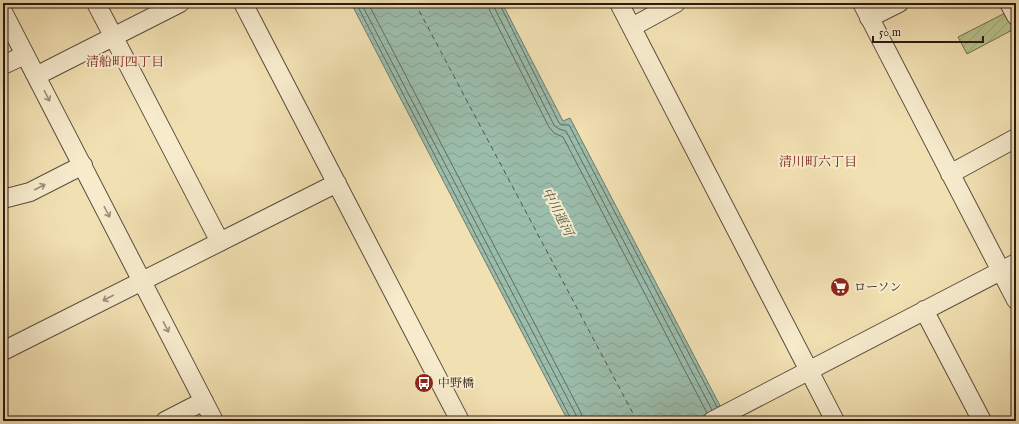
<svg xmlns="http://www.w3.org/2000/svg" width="1019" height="424" viewBox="0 0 1019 424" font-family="'IM FELL English','Noto Serif JP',serif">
	<defs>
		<pattern id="garden-furrows" width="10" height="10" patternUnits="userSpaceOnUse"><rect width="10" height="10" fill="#b7c38e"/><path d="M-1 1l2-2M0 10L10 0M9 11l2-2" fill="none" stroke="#9ea779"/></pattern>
		<pattern id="water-waves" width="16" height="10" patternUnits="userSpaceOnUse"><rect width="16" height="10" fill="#9bbdac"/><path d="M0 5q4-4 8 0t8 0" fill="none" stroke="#86a293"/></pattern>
	</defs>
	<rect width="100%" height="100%" fill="#f1e0b2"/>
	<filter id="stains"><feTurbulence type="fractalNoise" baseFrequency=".005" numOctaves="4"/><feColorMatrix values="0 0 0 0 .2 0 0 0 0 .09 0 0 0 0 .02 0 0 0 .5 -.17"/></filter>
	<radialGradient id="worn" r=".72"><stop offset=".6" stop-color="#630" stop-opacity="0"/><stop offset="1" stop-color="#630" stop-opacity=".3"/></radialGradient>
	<path fill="url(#garden-furrows)" stroke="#726e50" d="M1009,11L1016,24V28L967,54L958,37Z"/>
	<path fill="url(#water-waves)" stroke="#6f7c6e" d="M351,3H502L563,121L570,118L728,421H568Z"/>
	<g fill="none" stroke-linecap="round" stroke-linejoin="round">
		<path stroke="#646c5f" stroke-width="1" d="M356,3L572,421
			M361,3L576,415L577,421
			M368,3L581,413L583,421
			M488,3L490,11L549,127L554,133L563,137L707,413
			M494,3L495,9L554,125L559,129L566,131L712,410
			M499,3L559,123L562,125H569L717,407"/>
		<path stroke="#535348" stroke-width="1" stroke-dasharray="5 4" stroke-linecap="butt" d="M415,3L637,421"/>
		<defs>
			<path id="minor" d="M96,3L220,242
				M243,3L460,421
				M619,3L835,421
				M862,3L1016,300
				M1009,3L1016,16
				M3,12L214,421
				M869,18L899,3
				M632,27L676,3
				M3,65L25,55
				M36,76L180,3
				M950,174L1016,138
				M3,199L30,192L83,165
				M924,310L982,421
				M3,351L337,183
				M165,421L204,401
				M712,421L1016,263"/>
		</defs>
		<use href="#minor" stroke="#5d4c3a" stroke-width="20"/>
		<use href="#minor" stroke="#f6ebcd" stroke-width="18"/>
	</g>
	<defs><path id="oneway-shaft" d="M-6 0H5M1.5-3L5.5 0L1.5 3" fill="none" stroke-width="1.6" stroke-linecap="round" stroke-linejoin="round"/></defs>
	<g stroke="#9b8d79">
		<use href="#oneway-shaft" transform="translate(47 96) rotate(63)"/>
		<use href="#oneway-shaft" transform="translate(40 187) rotate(-27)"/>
		<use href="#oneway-shaft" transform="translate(107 212) rotate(62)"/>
		<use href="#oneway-shaft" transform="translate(108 298) rotate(153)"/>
		<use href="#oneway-shaft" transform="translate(166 327) rotate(63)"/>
	</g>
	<defs>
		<symbol id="supermarket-disc" viewBox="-11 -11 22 22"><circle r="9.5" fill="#8f2418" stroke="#f6ebcd"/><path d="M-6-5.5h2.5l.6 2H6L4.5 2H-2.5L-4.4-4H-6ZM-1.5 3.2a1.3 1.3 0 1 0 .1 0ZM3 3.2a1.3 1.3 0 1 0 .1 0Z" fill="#fff"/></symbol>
		<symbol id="bus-disc" viewBox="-11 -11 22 22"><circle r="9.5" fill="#8f2418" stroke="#f6ebcd"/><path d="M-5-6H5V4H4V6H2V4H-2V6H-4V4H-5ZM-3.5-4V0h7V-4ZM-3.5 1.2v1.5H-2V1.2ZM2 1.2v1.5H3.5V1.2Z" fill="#fff"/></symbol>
	</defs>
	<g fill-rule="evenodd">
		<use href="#supermarket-disc" x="829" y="276" width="22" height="22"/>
		<use href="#bus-disc" x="413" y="372" width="22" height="22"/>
	</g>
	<g text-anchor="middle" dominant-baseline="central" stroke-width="4" stroke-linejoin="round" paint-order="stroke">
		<g font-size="12" fill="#2c1a12" stroke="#f6ebcd" text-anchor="start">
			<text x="854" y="287">ローソン</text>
			<text x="438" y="383">中野橋</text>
		</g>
		<g font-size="13" fill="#7a1f14" stroke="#f6ebcd">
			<text x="125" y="62">清船町四丁目</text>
			<text x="818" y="162">清川町六丁目</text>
		</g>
		<g font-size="13" font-style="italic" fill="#535348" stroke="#f6ebcd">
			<text transform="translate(557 212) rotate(63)">中川運河</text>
		</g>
	</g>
	<rect width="1019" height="424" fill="none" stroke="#f1e0b2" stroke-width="16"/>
	<rect x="4" y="4" width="1011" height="416" fill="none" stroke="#2c1a12" stroke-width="2"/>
	<rect x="8" y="8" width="1003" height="408" fill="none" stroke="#2c1a12"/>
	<path d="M873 36v6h110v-6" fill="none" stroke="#2c1a12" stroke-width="2"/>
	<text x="879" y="36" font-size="12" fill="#2c1a12" stroke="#f6ebcd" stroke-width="3" paint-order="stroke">50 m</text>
	<rect width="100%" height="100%" filter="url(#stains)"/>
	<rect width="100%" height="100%" fill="url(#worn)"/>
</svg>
